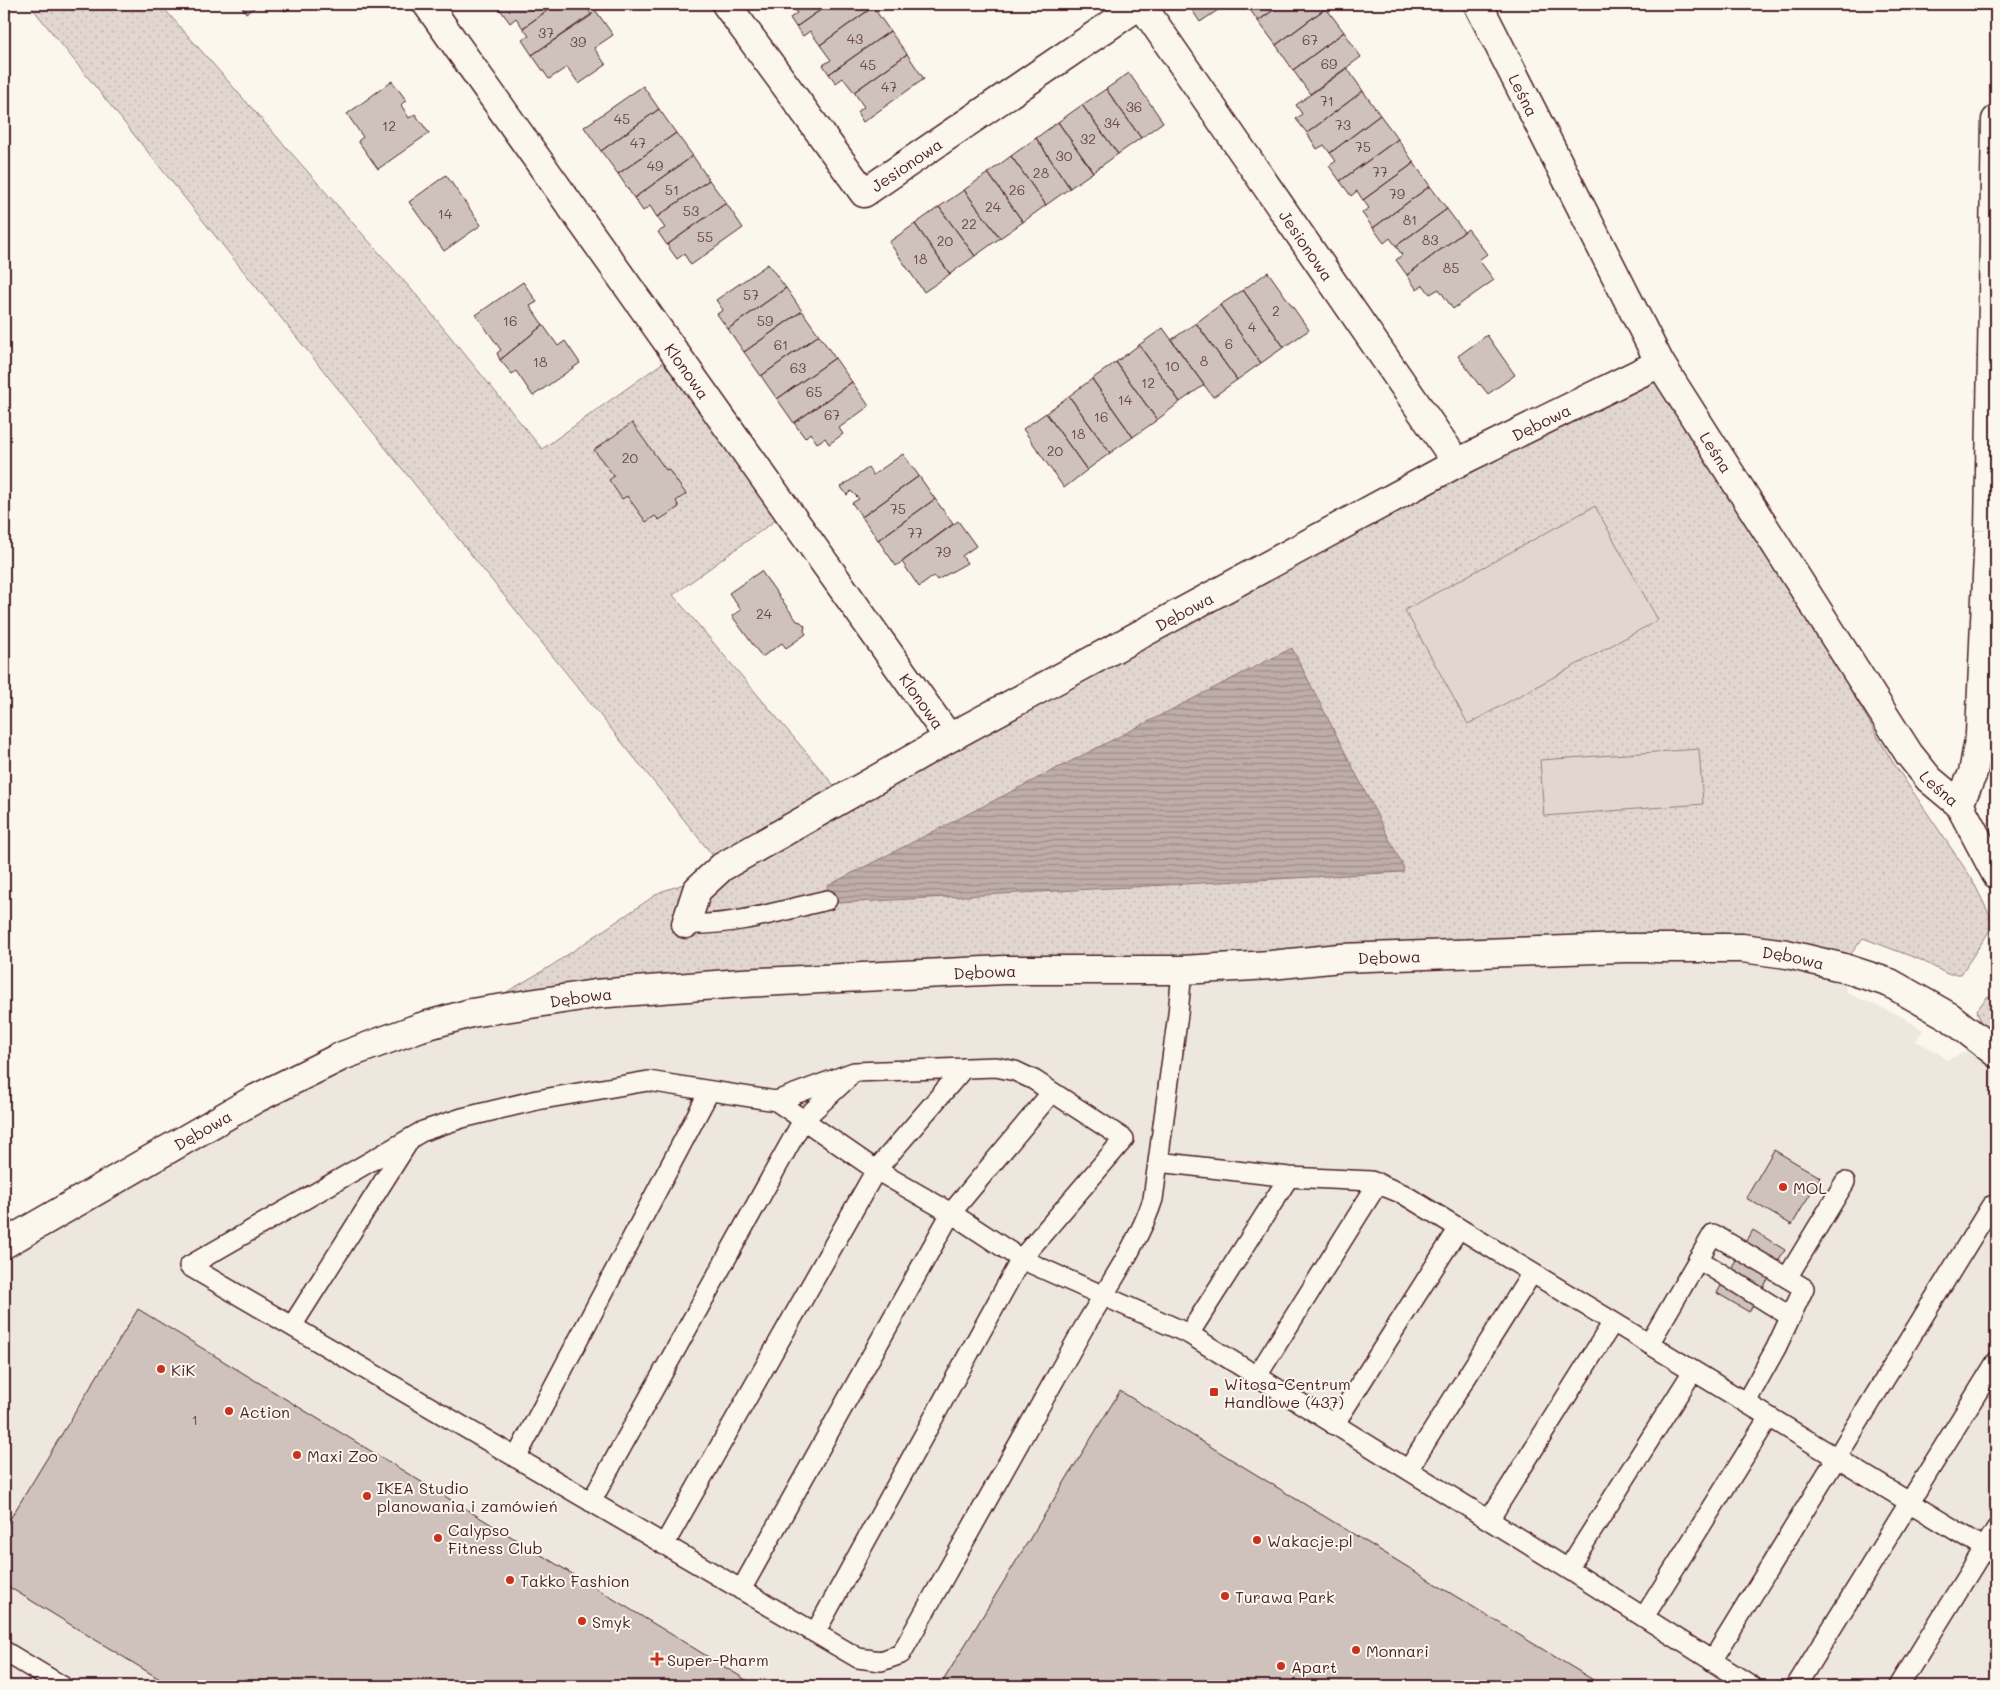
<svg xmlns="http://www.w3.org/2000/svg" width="2000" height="1690" viewBox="0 0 2000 1690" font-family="Mali,sans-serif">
	<defs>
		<pattern id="grass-dots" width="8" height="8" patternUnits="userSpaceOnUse" patternTransform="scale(1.25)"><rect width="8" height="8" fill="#e2d7d0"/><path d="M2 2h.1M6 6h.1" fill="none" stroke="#c3b8b3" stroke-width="1.8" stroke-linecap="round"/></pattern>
		<pattern id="water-rules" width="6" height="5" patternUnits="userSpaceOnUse" patternTransform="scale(1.25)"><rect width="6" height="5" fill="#bfadaa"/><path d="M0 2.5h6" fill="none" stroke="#9d8c8b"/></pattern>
	</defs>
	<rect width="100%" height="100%" fill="#fbf7ec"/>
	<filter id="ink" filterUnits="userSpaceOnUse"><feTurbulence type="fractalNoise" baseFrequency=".02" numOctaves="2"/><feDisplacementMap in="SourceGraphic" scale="10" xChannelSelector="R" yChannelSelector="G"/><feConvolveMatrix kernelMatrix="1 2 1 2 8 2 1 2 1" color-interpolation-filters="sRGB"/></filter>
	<g filter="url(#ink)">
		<path fill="#eee7de" d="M1624,948L1841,967L1847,993L1901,1016L1923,1030L1916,1041L1937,1052L1947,1060L1986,1043L1996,1053V1686H4V1244L257,1098L533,1002Z"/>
		<path fill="url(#grass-dots)" stroke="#967b7e" d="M29,4H160L418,297L542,449L675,354L788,511L673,595L844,797L1660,363L1892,761L1972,879L1994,924L1961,974H1947L1921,960L1863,938L1841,967L1787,954L1182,970L471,1013L551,966L660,892L716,873L722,867Z
			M1996,993V1053L1986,1043L1977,1010L1987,997Z"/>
		<path fill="#e2d7d0" stroke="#967b7e" d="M1595,506L1658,620L1468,724L1405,610Z
			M1699,749L1703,804L1544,816L1540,760Z"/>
		<path fill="url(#water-rules)" stroke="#907477" d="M1292,648L1404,868L1403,872L838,903C829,900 828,895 827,886Z"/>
		<path fill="#cfc2bc" stroke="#4a1f2b" d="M240,4H260L246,13Z
			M281,4H295L285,11Z
			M505,4H556L523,28L516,18L510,23L499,8Z
			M556,4H584L592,15L532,55L522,40L529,36L523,28Z
			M791,4H829L796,27L790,18L797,13Z
			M829,4H871L873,7L820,45L810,31L803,36L796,27Z
			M1188,4H1227L1200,22Z
			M1246,4H1282L1258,21Z
			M1282,4H1324L1326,8L1276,45L1258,21Z
			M873,7L890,31L829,74L823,65L831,60L820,45Z
			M1326,8L1344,32L1293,70L1276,45Z
			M596,11L613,35L594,48L606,65L579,84L567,67L549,79L532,55Z
			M890,31L907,54L854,92L843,78L836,83L829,74Z
			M1344,32L1361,57L1310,94L1293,70Z
			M907,54L924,79L863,122L857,112L864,107L854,92Z
			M1347,68L1363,91L1307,133L1296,119L1302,114L1296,105Z
			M1129,73L1163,122L1141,138L1106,89Z
			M392,81L406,100L401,105L409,118L415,114L429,133L378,169L358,141L363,137L347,114Z
			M643,86L659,109L601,151L584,127Z
			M1106,89L1141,138L1118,154L1082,105Z
			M1363,91L1380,115L1330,153L1324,145L1317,149L1307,133Z
			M1082,105L1118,154L1093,172L1058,122Z
			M659,109L676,133L618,174L601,151Z
			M1380,115L1398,139L1340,181L1329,166L1336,161L1330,153Z
			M1058,122L1093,172L1070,188L1036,138Z
			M676,133L693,156L634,198L618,174Z
			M1036,138L1070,188L1046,205L1011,156Z
			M1398,139L1414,163L1363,200L1357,191L1351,196L1340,181Z
			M693,156L709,180L657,217L650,206L643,211L634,198Z
			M1011,156L1046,205L1023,222L988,173Z
			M1414,163L1430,186L1373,228L1362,213L1369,208L1363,200Z
			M988,173L1023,222L1000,238L964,190Z
			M446,175L481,225L444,251L409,202Z
			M709,180L726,203L667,245L658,232L665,228L657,217Z
			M1430,186L1447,209L1396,246L1390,238L1384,243L1373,228Z
			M964,190L1000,238L975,256L939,207Z
			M726,203L743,228L691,265L684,254L677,259L667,245Z
			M939,207L975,256L950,274L915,224Z
			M1447,209L1464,232L1407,275L1396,260L1402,255L1396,246Z
			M915,224L950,274L924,292L889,242Z
			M1468,229L1487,254L1479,260L1494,280L1453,309L1439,289L1430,294L1423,285L1417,290L1407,275Z
			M768,264L786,288L728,329L717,314L723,310L716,300Z
			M1268,272L1309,330L1284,347L1243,290Z
			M523,282L537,302L530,306L543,325L500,360L497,353L501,350L476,315Z
			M786,288L802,311L744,352L728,329Z
			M1243,290L1284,347L1261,363L1220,305Z
			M1220,305L1261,363L1237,380L1196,323Z
			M802,311L819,335L761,376L744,352Z
			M1196,323L1237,380L1213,397L1171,340Z
			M543,325L558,346L565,341L580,363L533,396L516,371L512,374L500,360Z
			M1163,328L1204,385L1180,402L1139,345Z
			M819,335L835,358L777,399L761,376Z
			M1487,335L1515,375L1488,394L1480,384L1479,385L1458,356Z
			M1139,345L1180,402L1157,420L1116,362Z
			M835,358L852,382L794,423L777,399Z
			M1116,362L1157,420L1133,437L1092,379Z
			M1092,379L1133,437L1110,453L1069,396Z
			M852,382L869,406L839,428L843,434L829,444L825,438L817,443L810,433L805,438L794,423Z
			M1069,396L1110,453L1087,470L1046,413Z
			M1046,413L1087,470L1064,488L1023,429Z
			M632,423L666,470L668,469L686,494L676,501L679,507L659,520L655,516L646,522L627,496L622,499L609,480L614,476L594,450Z
			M903,454L919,476L862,517L852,503L859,499L851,491L847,495L841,487L868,468L873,475Z
			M919,476L935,499L878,540L862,517Z
			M935,499L953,524L896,566L878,540Z
			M958,521L976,546L962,556L967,563L937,580L934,576L919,587L902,562Z
			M761,571L797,621L801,622L805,626L804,631L806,634L786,648L782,643L762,657L732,616L741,610L729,593Z
			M1774,1150L1820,1177L1792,1225L1746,1198Z
			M1753,1230L1785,1250L1749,1312L1717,1293Z
			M138,1309L756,1686H171L4,1584V1529Z
			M1120,1391L1314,1510L1603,1686H940Z"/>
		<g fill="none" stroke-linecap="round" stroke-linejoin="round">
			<defs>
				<path id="lane" d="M686,924C734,926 780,911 827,900
					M1182,970L1178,1014L1153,1199C1140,1241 1106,1290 1083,1329L901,1654L881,1661L858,1658L189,1266L423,1131L462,1118L537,1100L648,1081L776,1101L854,1072L996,1067L1015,1071L1034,1080L1124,1139L1021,1259L1189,1334L1568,1569L1752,1686
					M776,1101L876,1170L951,1213L1021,1259L815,1633
					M1158,1162L1289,1177L1371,1181L1403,1194L1996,1555
					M1698,1259L1791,1317
					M1787,1278L1845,1182
					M292,1326L409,1141
					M1189,1334L1289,1177
					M1649,1344L1713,1234L1804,1288L1776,1348L1746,1402
					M1257,1376L1378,1183
					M1334,1425L1459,1228
					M516,1458L709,1092
					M1408,1470L1532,1273
					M591,1502L803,1120L848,1078
					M1489,1520L1613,1322
					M664,1545L876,1170L964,1068
					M1568,1569L1693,1371
					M741,1590L951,1213L1052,1092
					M1644,1617L1769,1417
					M4,1651L62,1686
					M1712,1661L1991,1206L1996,1209
					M1796,1686L1996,1362
					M1899,1686L1996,1529"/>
				<g id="street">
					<path id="s1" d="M427,4L949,738"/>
					<path id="s2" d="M726,4L864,193L1141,4L1457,463"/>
					<path id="s3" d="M1478,4L1660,363L1909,754L1929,779L1959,804L1996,874"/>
					<path d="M1959,804L1973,773L1980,734L1989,531L1996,120"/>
					<path id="s4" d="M686,924L697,890L722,867L949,738L1457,463L1660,363"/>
					<path id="s5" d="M4,1244L257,1098L342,1056L421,1027L471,1013L595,994L742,983L1004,970H1182L1271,965L1340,958L1624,948H1742L1787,954L1841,967L1890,983L1950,1017L1996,1053"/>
				</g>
			</defs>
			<use href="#lane" stroke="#4a1f2b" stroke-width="22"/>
			<use href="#street" stroke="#4a1f2b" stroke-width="31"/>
			<use href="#lane" stroke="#fbf7ec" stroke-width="19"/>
			<use href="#street" stroke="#fbf7ec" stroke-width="28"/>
		</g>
	</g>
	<g fill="#c8321e" stroke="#fbf7ec" stroke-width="2">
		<circle cx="1783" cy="1187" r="5"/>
		<circle cx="161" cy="1369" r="5"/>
		<rect x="1209" y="1387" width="10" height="10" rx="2.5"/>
		<circle cx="229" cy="1411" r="5"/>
		<circle cx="297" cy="1455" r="5"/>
		<circle cx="367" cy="1496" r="5"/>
		<circle cx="438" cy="1538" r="5"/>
		<circle cx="1257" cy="1540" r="5"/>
		<circle cx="510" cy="1580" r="5"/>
		<circle cx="1225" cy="1596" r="5"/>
		<circle cx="582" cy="1621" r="5"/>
		<circle cx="1356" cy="1650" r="5"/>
		<path d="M654.5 1651.5h5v5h5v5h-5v5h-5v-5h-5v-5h5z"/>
		<circle cx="1281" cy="1666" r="5"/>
	</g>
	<g text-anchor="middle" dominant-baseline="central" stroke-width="4" stroke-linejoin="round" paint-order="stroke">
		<g font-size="14" fill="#6b484f">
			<text x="546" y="32">37</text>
			<text x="855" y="38">43</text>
			<text x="1310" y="39">67</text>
			<text x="578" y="41">39</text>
			<text x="1329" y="63">69</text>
			<text x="868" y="64">45</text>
			<text x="889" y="86">47</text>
			<text x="1327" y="100">71</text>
			<text x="1134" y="106">36</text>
			<text x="622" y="118">45</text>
			<text x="1112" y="122">34</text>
			<text x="1343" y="124">73</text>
			<text x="389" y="125">12</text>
			<text x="1088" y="138">32</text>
			<text x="638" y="142">47</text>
			<text x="1363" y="146">75</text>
			<text x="1064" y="155">30</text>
			<text x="655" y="165">49</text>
			<text x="1380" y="171">77</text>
			<text x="1041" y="172">28</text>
			<text x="672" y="189">51</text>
			<text x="1017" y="189">26</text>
			<text x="1397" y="193">79</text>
			<text x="993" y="206">24</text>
			<text x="691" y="210">53</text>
			<text x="445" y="213">14</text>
			<text x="1410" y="219">81</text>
			<text x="969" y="223">22</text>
			<text x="705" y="236">55</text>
			<text x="1430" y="239">83</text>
			<text x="945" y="240">20</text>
			<text x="920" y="258">18</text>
			<text x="1451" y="267">85</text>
			<text x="751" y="294">57</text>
			<text x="1276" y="310">2</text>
			<text x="510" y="320">16</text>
			<text x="765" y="320">59</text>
			<text x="1252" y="326">4</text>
			<text x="1229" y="343">6</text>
			<text x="781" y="344">61</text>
			<text x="1204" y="360">8</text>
			<text x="540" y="361">18</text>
			<text x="1172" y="365">10</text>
			<text x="798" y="367">63</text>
			<text x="1148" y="382">12</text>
			<text x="814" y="391">65</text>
			<text x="1125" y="399">14</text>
			<text x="832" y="414">67</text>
			<text x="1101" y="416">16</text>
			<text x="1078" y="433">18</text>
			<text x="1055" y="450">20</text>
			<text x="630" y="457">20</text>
			<text x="898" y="508">75</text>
			<text x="915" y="532">77</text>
			<text x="943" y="551">79</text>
			<text x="764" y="613">24</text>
			<text x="195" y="1419">1</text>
		</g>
		<g font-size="16" fill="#4a1f2b" stroke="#fbf7ec">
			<text stroke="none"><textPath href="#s3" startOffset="102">Leśna</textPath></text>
			<text stroke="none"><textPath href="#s2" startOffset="285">Jesionowa</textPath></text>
			<text stroke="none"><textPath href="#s2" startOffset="862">Jesionowa</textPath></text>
			<text stroke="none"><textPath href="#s1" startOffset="450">Klonowa</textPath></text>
			<text stroke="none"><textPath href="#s4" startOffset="1002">Dębowa</textPath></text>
			<text stroke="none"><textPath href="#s3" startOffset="508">Leśna</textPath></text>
			<text stroke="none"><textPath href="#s4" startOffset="598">Dębowa</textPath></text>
			<text stroke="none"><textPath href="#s1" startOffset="855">Klonowa</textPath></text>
			<text stroke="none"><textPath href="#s3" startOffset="912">Leśna</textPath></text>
			<text stroke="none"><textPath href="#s5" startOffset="1444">Dębowa</textPath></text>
			<text stroke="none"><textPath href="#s5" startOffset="1849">Dębowa</textPath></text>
			<text stroke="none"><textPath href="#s5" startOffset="1039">Dębowa</textPath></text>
			<text stroke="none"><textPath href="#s5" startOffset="634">Dębowa</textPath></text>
			<text stroke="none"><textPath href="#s5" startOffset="229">Dębowa</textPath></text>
		</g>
		<g font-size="16" fill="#4a1f2b" stroke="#fbf7ec" text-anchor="start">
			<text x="1793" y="1187">MOL</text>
			<text x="171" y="1369">KiK</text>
			<text x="1224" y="1383">Witosa-Centrum<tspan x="1224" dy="18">Handlowe (437)</tspan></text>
			<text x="239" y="1411">Action</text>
			<text x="307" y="1455">Maxi Zoo</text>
			<text x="377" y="1487">IKEA Studio<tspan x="377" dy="18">planowania i zamówień</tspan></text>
			<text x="448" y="1529">Calypso<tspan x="448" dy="18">Fitness Club</tspan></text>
			<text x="1267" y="1540">Wakacje.pl</text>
			<text x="520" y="1580">Takko Fashion</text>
			<text x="1235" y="1596">Turawa Park</text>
			<text x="592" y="1621">Smyk</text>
			<text x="1366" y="1650">Monnari</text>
			<text x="667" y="1659">Super-Pharm</text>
			<text x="1291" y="1666">Apart</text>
		</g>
	</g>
	<rect width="2000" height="1690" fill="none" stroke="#fbf7ec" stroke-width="20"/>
	<rect x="10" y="10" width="1980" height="1670" fill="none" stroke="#4a1f2b" stroke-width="2" filter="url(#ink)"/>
</svg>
